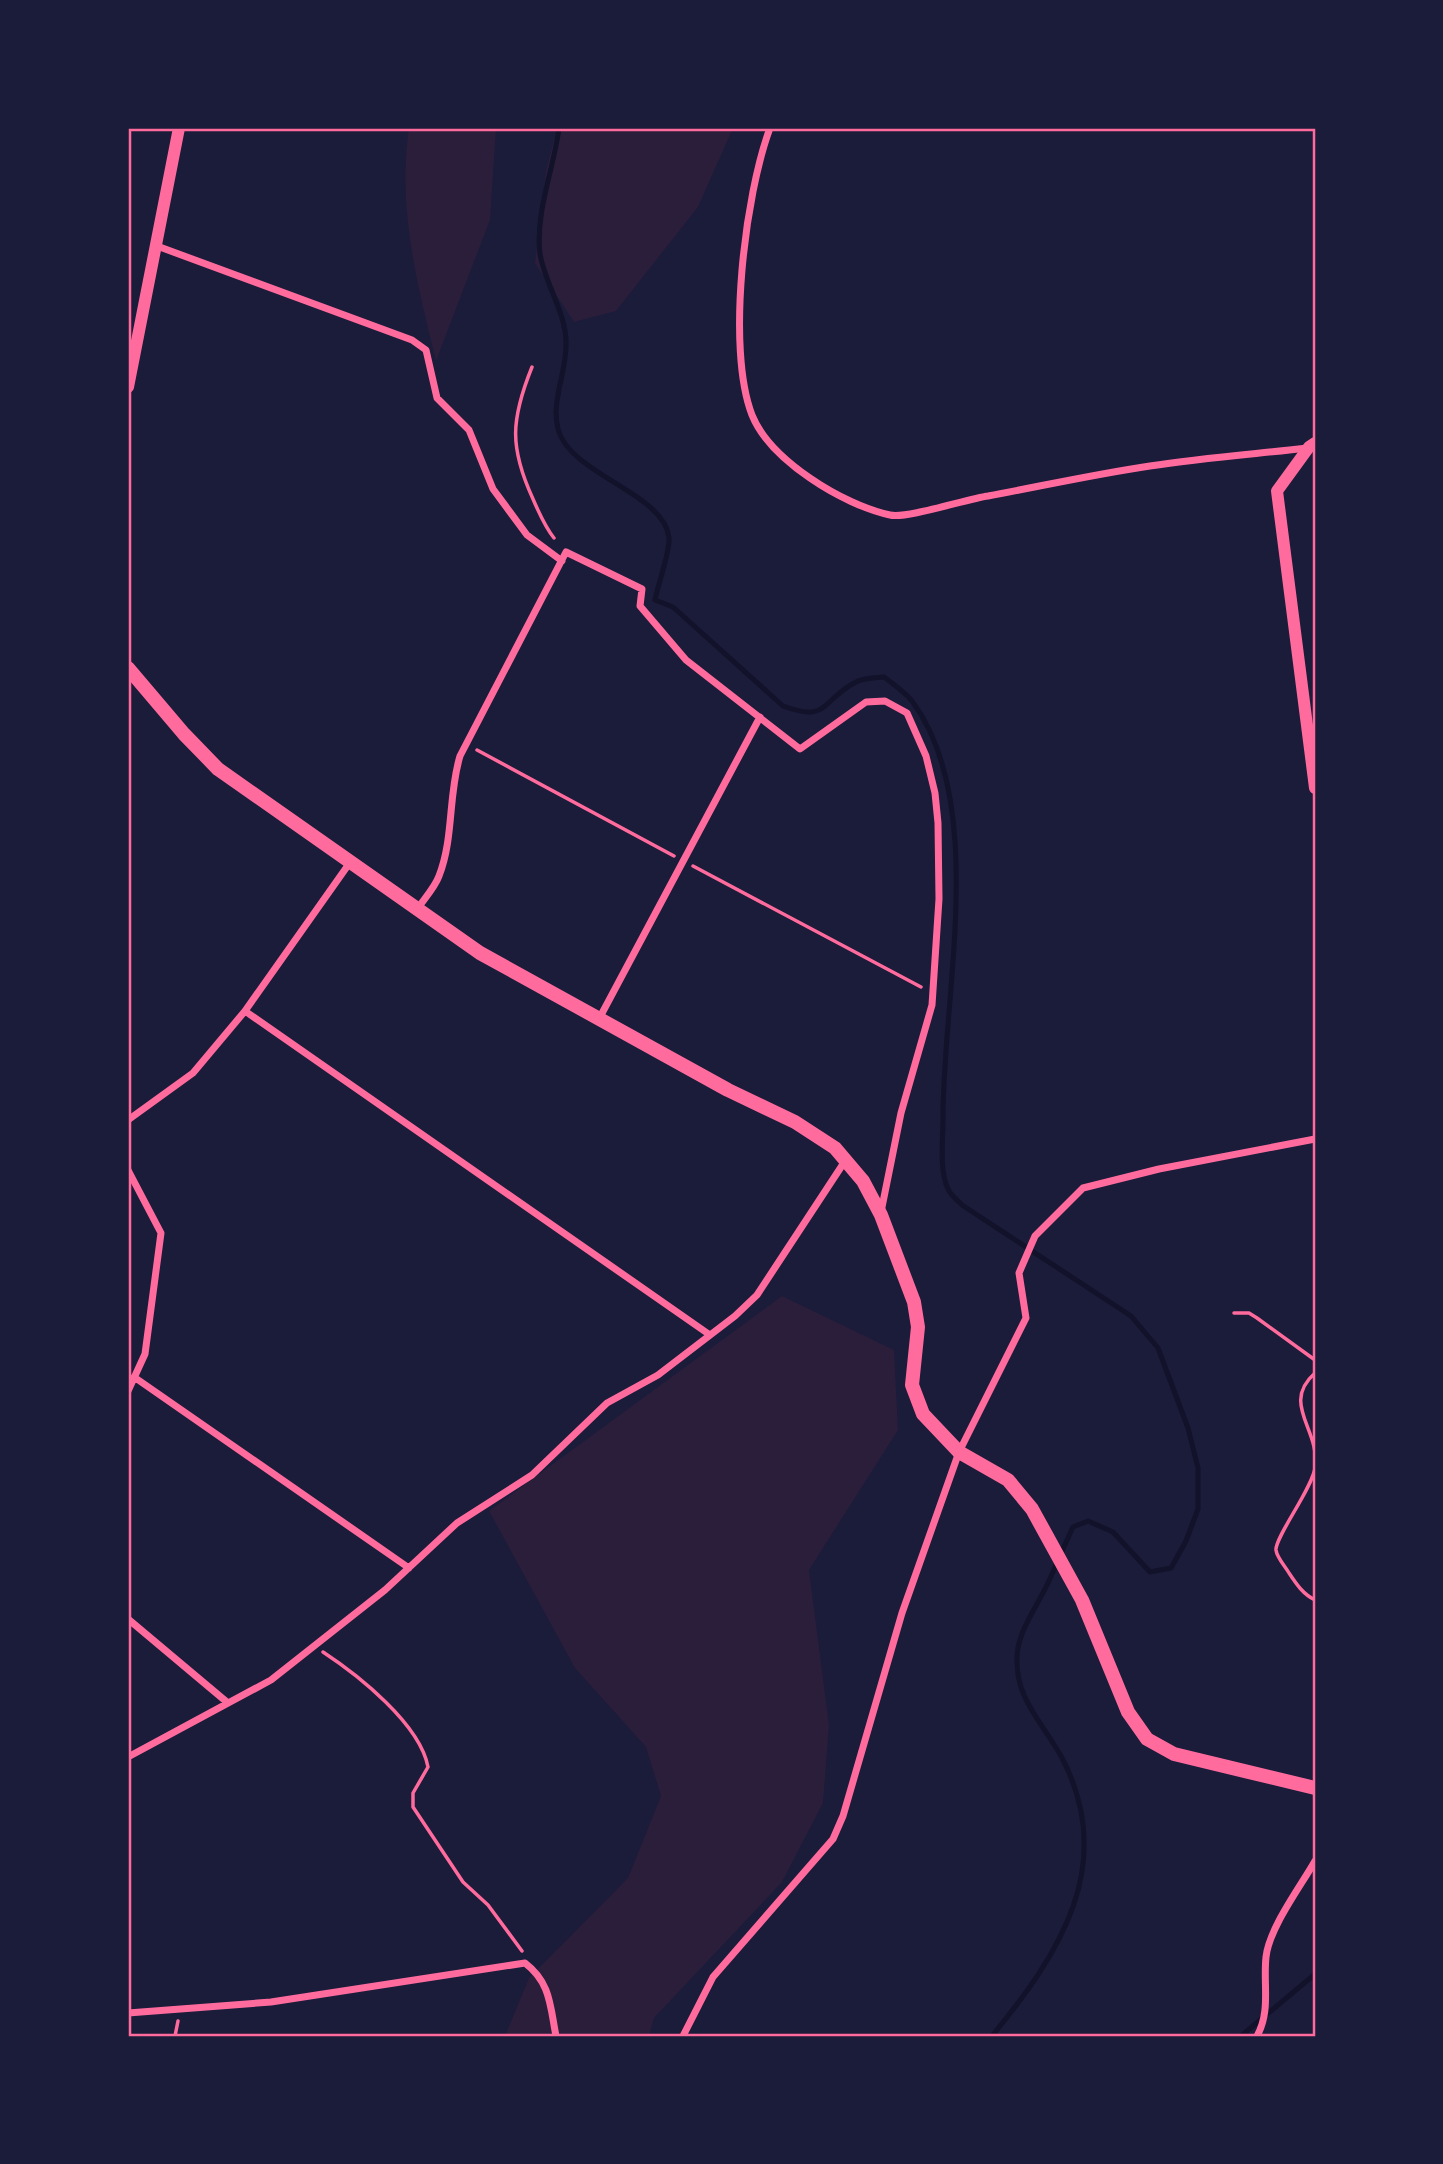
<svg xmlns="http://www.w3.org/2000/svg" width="1443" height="2164" viewBox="0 0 1443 2164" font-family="Figtree,sans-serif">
	<rect width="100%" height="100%" fill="#1b1b3a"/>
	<path fill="#2a1e3b" d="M409,128H496L490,220L436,361C417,284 397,207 409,128Z
		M557,128H733L698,207L616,311L574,322L535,263L546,171Z
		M782,1296L894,1350L898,1430L809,1570L829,1725L823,1803L782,1882L654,2018L649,2036H505L529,1978L628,1878L661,1796L646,1747L575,1668L489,1511Z"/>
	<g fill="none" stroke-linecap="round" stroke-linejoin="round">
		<path stroke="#12122b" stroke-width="5" d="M559,128C554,168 535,213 540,254C545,284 567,314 566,345C566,374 551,401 558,429C570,475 665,493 669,538C670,552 658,584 655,600L673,607L783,706C829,723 821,700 856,682C863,678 875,678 884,677C893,684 905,692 912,701C989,805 942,998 943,1120C943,1140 939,1170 948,1189C950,1195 958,1200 962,1205L1131,1316L1158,1348L1188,1428L1198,1468V1509L1186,1541L1171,1568L1150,1572L1113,1532L1088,1521L1073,1527C1064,1546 1056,1566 1047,1585C1036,1608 1017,1633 1017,1658C1015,1699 1044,1724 1062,1758C1118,1865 1059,1954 992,2036
			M1241,2036L1315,1974"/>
		<path stroke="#ff6b9d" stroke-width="3.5" d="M532,367C511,419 509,447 533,499C539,513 545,527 554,538
			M477,750L674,856
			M693,866L921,987
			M1234,1313H1249L1257,1318L1315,1360
			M1315,1373C1280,1404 1321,1430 1315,1468C1312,1489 1275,1537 1276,1550C1277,1558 1285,1566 1289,1573C1297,1585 1303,1594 1315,1600
			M323,1652C358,1675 420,1724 428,1767L413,1793V1807L463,1882L488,1905L522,1951
			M175,2036L178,2021"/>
		<path stroke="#ff6b9d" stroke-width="7" d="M770,128C745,195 726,348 752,415C770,460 843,505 890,515C906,519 967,499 988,496C1042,486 1096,474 1150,466C1202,458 1255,454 1308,448
			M157,246L412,340L426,350L437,398L469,430L493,489L527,535L562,561
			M418,908C425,898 435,887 439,876C454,838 448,795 460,756L566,552L642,589L640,606L686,660L800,749L866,702L885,701L907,713L926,756L935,793L938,823L939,899L932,1005L901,1113L881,1212
			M245,1011L710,1335
			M599,1019L760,717
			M128,1120L193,1073L245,1011L351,861
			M128,1170L161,1233L145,1354L128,1391
			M134,1377L409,1568
			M128,1619L228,1703
			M128,1757L271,1680L385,1590L457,1523L532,1475L607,1403L658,1375L735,1316L757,1295L845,1161
			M128,2013L271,2002L525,1963C551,1983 550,2006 556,2036
			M683,2036L713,1977L833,1839L843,1816L902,1613L959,1452L1026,1318L1019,1273L1035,1236L1083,1188L1159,1169L1315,1139
			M1257,2036C1271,2011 1263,1984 1266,1957C1269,1928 1301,1886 1315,1861"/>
		<path stroke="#ff6b9d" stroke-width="12" d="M128,387L179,128
			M1315,443L1309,447L1277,491L1315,788"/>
		<path stroke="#ff6b9d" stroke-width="14" d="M128,668L184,734L218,769L480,953L728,1090L795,1122L835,1148L863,1181L881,1215L914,1302L918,1327L912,1385L923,1414L959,1452L1008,1480L1032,1509L1082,1600L1128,1712L1147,1739L1174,1754L1315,1788"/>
	</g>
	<rect width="1443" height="2164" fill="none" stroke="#1b1b3a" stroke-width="259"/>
	<rect x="130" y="130" width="1184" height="1905" fill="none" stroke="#ff6b9d" stroke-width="2.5"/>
</svg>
